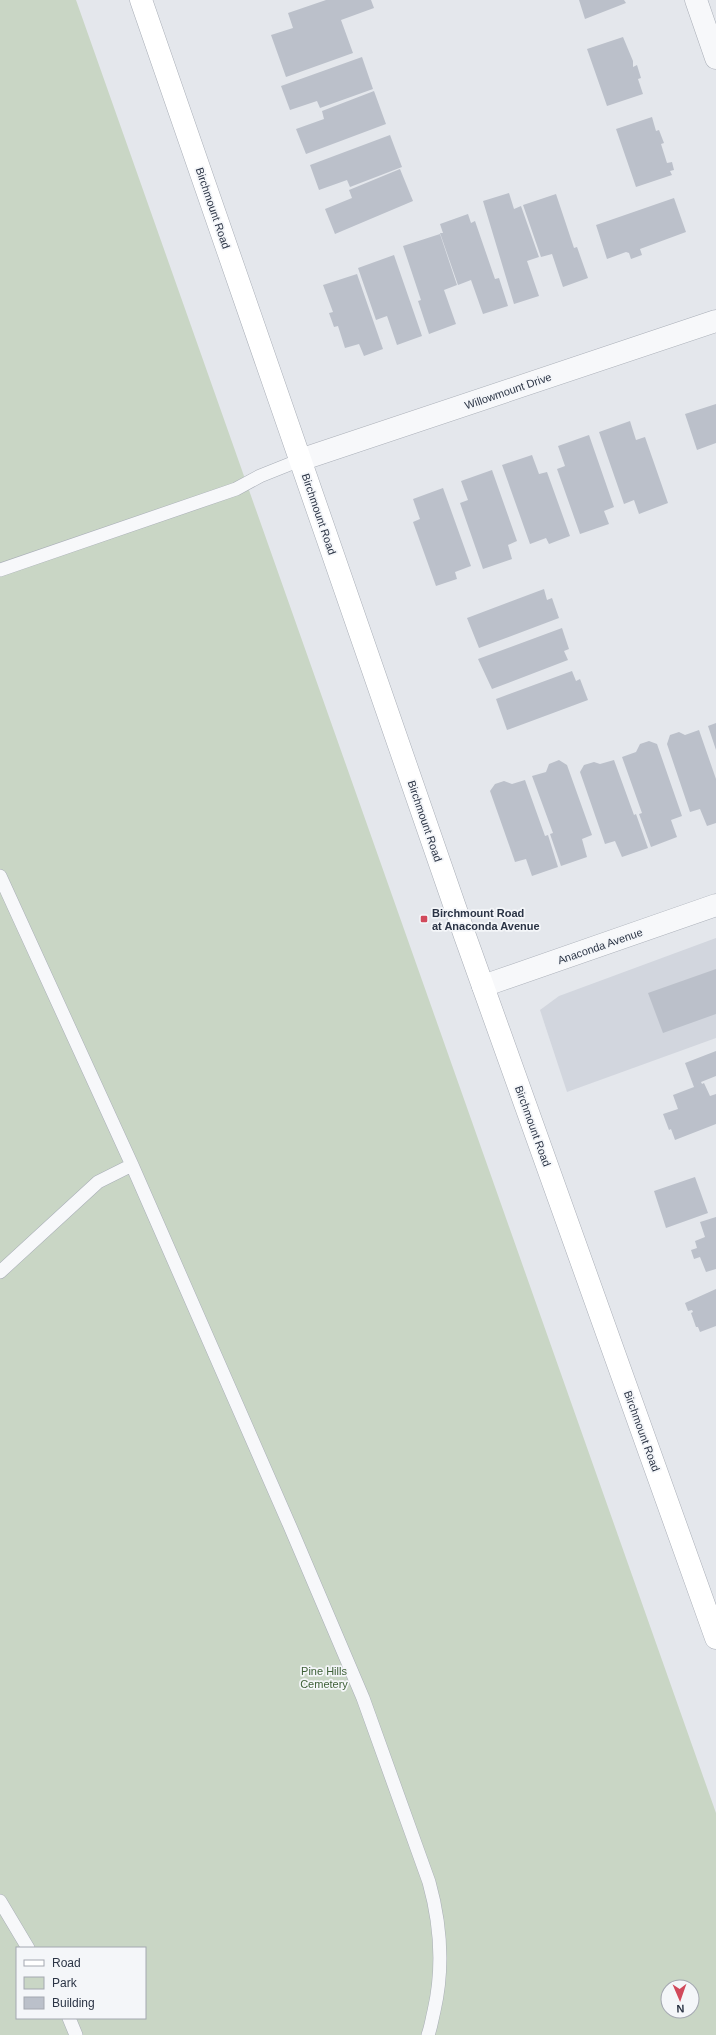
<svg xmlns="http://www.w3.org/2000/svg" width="716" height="2035" viewBox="0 0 716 2035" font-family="Arial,sans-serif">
	<rect width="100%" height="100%" fill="#e4e7ec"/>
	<path fill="#d2d6de" d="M716,938V1038L567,1092L540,1010L559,996Z"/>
	<path fill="#c9d6c5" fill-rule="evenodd" d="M0,0H76L716,1813V2035H0ZM17,1948H145V2018H17ZM668,1987H692V2011H668Z"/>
	<path fill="#bbc0ca" d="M326,0H371L374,8L341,20L353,53L286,77L271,35L293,28L288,13Z
		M579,0H624L626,3L585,19Z
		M623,37L633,61V67L637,65L641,78L638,79L643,94L607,106L587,49Z
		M362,57L373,89L320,108L317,101L290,110L281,86Z
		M374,91L386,124L306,154L296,129L324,119L322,111Z
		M652,117L656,131L659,130L664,143L661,144L667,163L672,162L674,170L670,171L672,175L636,187L616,129Z
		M390,135L402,167L350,187L347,180L319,190L310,165Z
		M400,169L413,201L335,234L325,209L352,198L349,190Z
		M509,193L514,209L521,206L539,257L527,261L539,296L514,304L483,201Z
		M556,194L574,248L577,247L588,278L563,287L552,254L541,257L523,205Z
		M674,198L686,232L640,249L642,255L631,259L629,253L626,252L607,259L596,225Z
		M468,214L471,223L475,221L495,279L499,278L508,306L483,314L471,280L458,285L440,233H443L440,224Z
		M440,234L457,285L444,290L456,324L429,334L418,301L421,300L403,246Z
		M394,255L422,336L397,345L387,316L376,320L358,268Z
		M357,274L383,349L364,356L359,344L345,348L338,326L334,327L329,313L333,312L323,285Z
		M716,404V443L697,450L685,414Z
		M630,421L636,440L645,437L668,503L639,514L634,500L624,504L599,432Z
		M589,435L614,507L604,511L609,524L580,534L557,469L565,466L558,446Z
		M532,455L539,474L547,472L570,536L549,544L546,538L530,544L502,465Z
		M492,470L517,541L508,545L512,559L483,569L460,503L468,500L461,481Z
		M443,488L471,566L455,572L457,579L436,586L413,522L420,519L413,499Z
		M544,589L547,600L552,598L559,618L479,648L467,618Z
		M562,628L569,649L564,651L568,660L492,689L478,659Z
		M572,671L576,681L580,679L588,700L507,730L496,699Z
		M716,723V750L708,726Z
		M699,730L716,779V823L707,826L700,809L690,812L667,744L670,735L679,732L685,735Z
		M649,741L657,744L682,816L671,820L677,837L651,847L639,814L642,813L622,757L636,752L640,744Z
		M559,760L567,765L592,835L582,839L587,857L561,866L550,834L553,833L532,776L546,772L549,764Z
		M614,760L634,815L636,814L648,848L622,857L615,841L605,844L580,772L584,765L594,762L600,764Z
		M525,780L545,836L548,835L558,867L532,876L526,859L515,862L490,791L495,784L504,781L512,784Z
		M716,969V1014L663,1033L648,993Z
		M716,1051V1076L701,1082L702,1084L704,1083L710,1096L716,1094V1124L675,1140L671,1129L669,1130L663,1114L678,1109L673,1095L694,1087L685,1063Z
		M695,1177L708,1213L666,1228L654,1191Z
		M716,1217V1269L706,1272L700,1257L694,1259L691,1250L697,1248L695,1241L705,1237L700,1222Z
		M716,1289V1326L700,1332L698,1327H696L691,1313L693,1312L692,1310L688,1311L685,1303Z"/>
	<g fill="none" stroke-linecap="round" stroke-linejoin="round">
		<defs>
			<path id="service" d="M0,570L236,489L260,476L300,460
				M0,876L132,1165L289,1524L363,1698L429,1882C441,1925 444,1967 434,2011C432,2019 431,2027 428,2035
				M0,1272L98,1182L132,1165
				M0,1901L28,1948
				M69,2018L76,2035"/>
			<path id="minor" d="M696,0L716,58
				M300,460L716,321
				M483,986L716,905"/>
			<path id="secondary" d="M141,0L465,936L716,1638"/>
		</defs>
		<use href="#service" stroke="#a9aeb7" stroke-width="14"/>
		<use href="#minor" stroke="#a9aeb7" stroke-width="23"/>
		<use href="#secondary" stroke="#a9aeb7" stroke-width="23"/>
		<use href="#service" stroke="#f7f8fa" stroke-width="13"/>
		<use href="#minor" stroke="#f7f8fa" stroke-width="22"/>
		<use href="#secondary" stroke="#fff" stroke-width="22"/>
	</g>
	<rect fill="#d1495b" stroke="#f4f6f9" stroke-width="1.5" x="420" y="915" width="8" height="8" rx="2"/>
	<g text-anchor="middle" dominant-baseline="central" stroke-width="3.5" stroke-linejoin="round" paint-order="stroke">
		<g font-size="11" fill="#2b3445" stroke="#f4f6f9">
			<text transform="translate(213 208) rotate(71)">Birchmount Road</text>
			<text transform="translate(508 391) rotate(-19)">Willowmount Drive</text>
			<text transform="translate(319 514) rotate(71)">Birchmount Road</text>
			<text transform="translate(425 821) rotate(71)">Birchmount Road</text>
			<text transform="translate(600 946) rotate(-19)">Anaconda Avenue</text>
			<text transform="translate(533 1126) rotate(70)">Birchmount Road</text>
			<text transform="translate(642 1431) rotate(70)">Birchmount Road</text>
		</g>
		<g font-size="11" font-weight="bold" fill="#2b3445" stroke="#f4f6f9" text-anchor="start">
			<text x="432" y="913">Birchmount Road<tspan x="432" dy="13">at Anaconda Avenue</tspan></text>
		</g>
		<g font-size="11" fill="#3f6138" stroke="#f4f6f9">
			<text x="324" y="1671">Pine Hills<tspan x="324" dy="13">Cemetery</tspan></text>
		</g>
	</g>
	<rect x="16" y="1947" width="130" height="72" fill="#f4f6f9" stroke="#a4a8b1"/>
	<rect x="24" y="1960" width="20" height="6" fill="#ffffff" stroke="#a4a8b1"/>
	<text x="52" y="1967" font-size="12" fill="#2b3445">Road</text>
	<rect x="24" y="1977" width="20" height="12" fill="#c9d6c5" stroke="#a4a8b1"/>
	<text x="52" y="1987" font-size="12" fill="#2b3445">Park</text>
	<rect x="24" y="1997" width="20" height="12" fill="#bbc0ca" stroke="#a4a8b1"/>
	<text x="52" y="2007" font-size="12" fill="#2b3445">Building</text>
	<g transform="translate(680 1999) rotate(178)"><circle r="19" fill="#f4f6f9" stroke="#a4a8b1"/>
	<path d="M0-3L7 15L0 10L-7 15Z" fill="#d1495b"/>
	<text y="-6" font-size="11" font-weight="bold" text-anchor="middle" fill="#2b3445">N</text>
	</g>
</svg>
